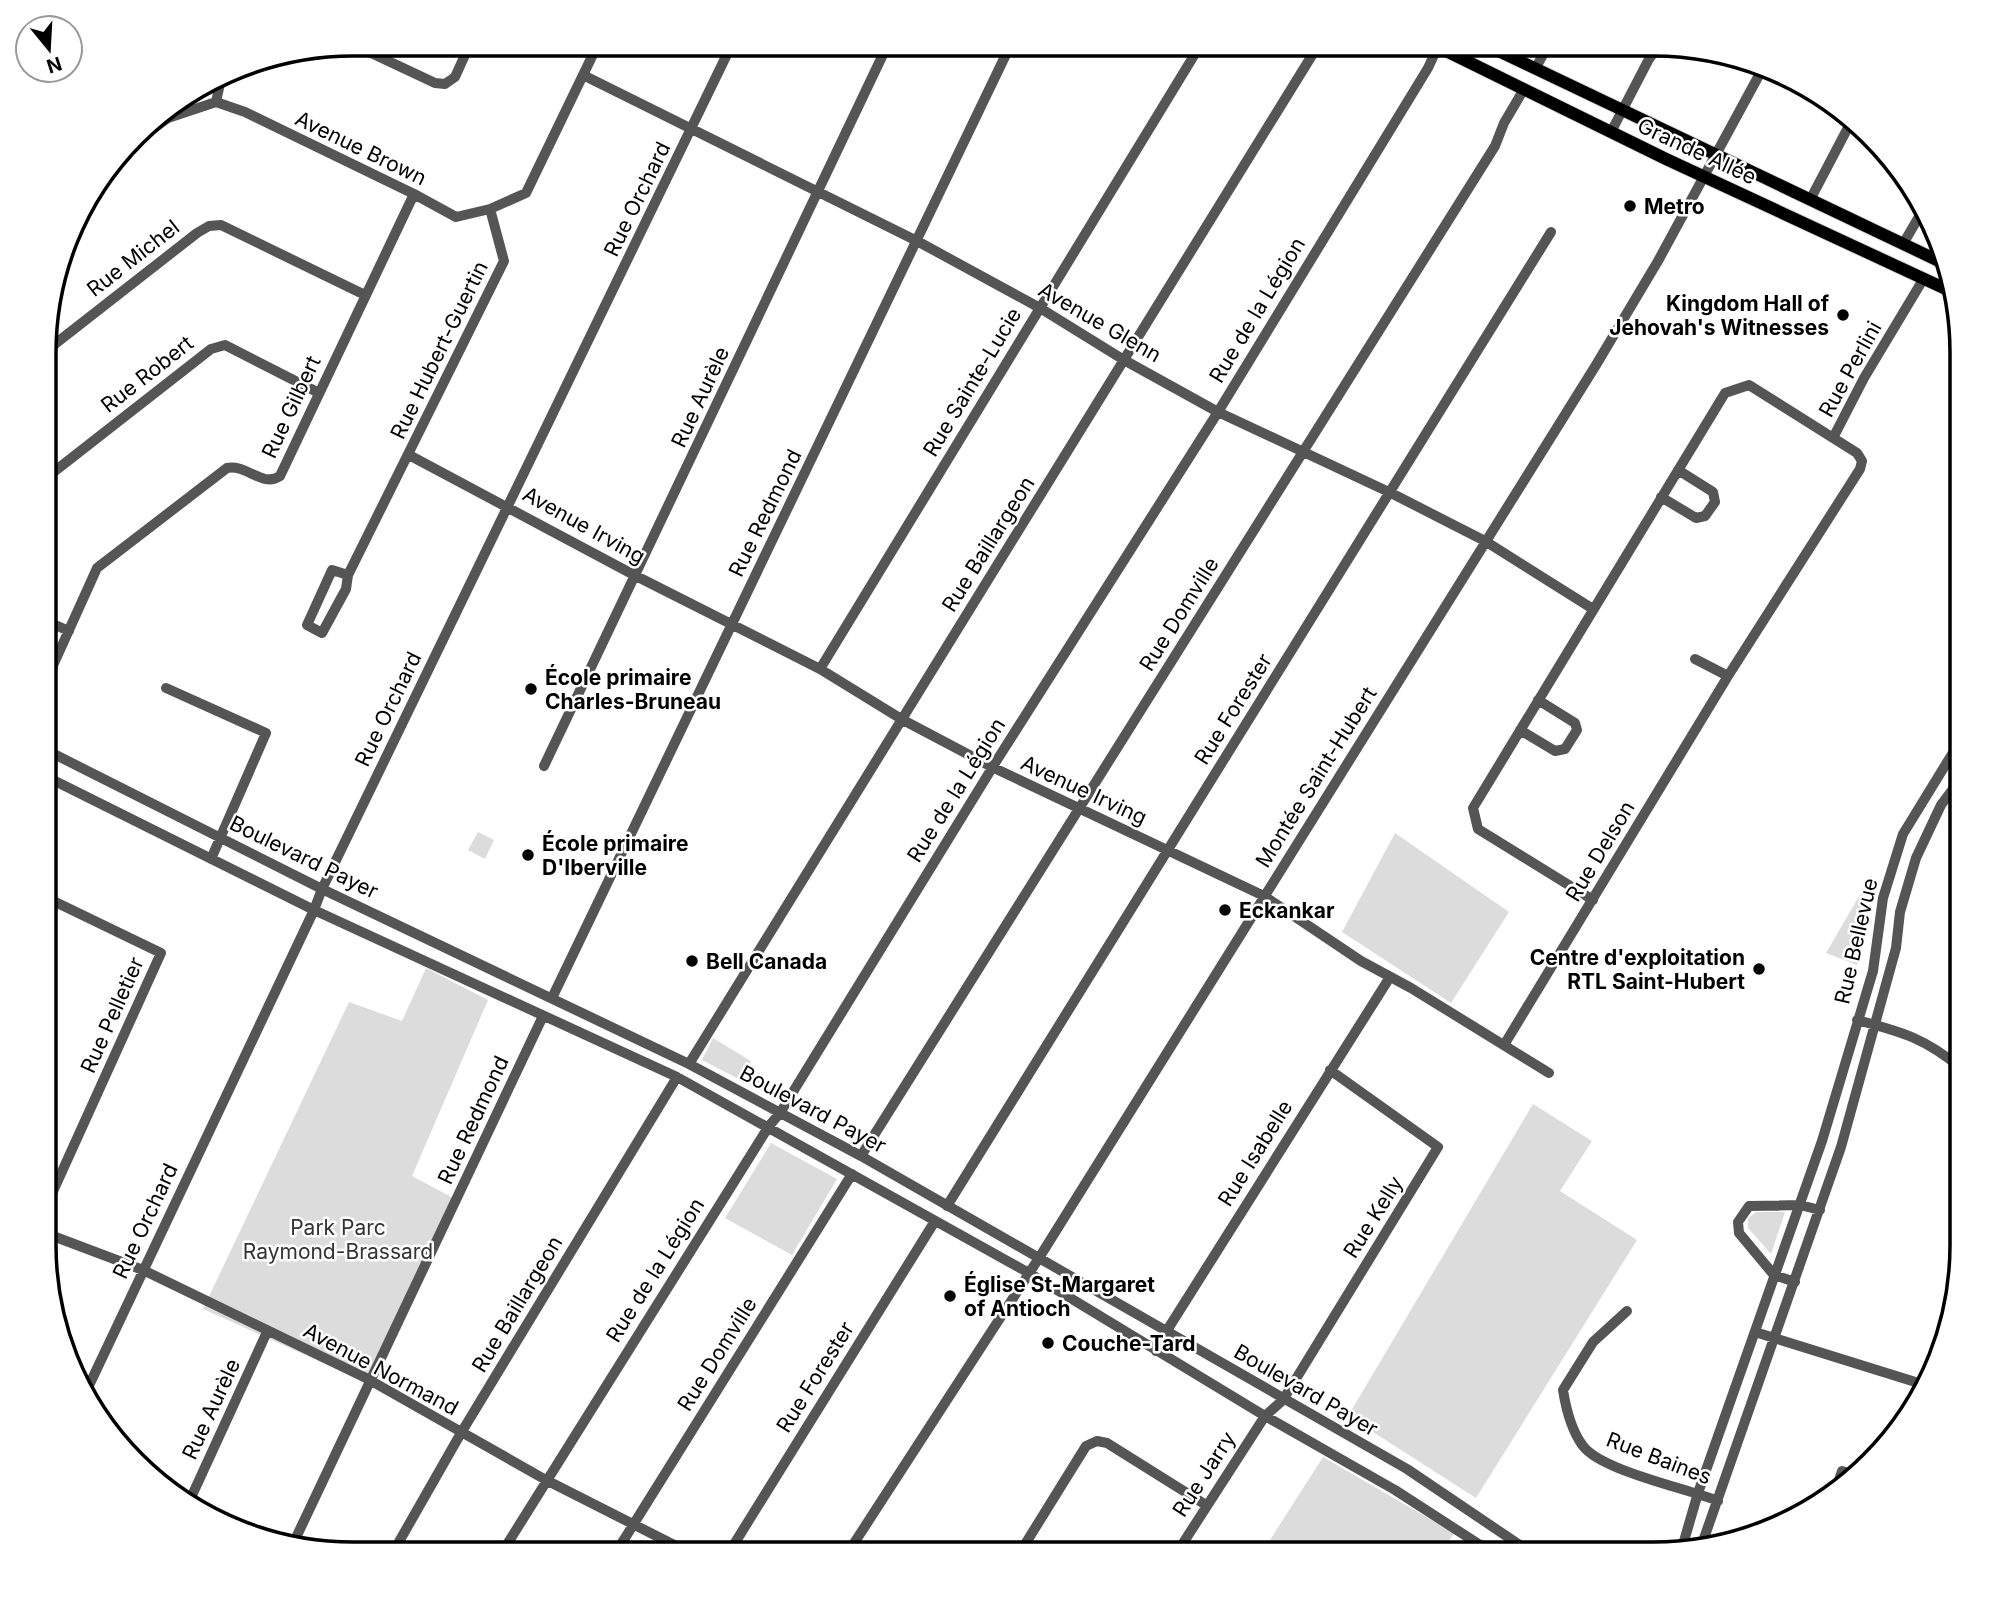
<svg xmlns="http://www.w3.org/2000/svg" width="2006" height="1598" viewBox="0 0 2006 1598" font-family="Inter,sans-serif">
	<rect width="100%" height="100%" fill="#fff"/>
	<path fill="#dcdcdc" d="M478,832L494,840L485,859L468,850Z
		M1395,833L1509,912L1451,1003L1342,932Z
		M1872,874L1864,910L1863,943L1857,965L1826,953Z
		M426,968L488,1000L412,1176L459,1201L370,1384L203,1309L349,1002L402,1021Z
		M713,1038L751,1061L747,1072L784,1091L779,1100L702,1060Z
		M1533,1104L1592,1141L1560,1191L1637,1240L1476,1498L1348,1416Z
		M771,1143L837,1179L792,1255L725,1218Z
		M1756,1212H1785L1771,1254L1748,1228V1218Z
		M1323,1457L1454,1533L1441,1554H1261Z"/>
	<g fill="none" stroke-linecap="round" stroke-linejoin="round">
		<defs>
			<path id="major" d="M1432,44L1666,159L1948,290
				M1484,44L1941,262"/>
		</defs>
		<use href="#major" stroke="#dbdbdb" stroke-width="14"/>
		<path stroke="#555" stroke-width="10" d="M352,44L435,83L445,84L455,77L470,44
			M1535,69L1549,44
			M583,75L917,241L1040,308L1124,360L1218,412L1391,493L1485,541L1593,609
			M216,102L245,112L414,194L456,217L490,209L526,193L598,44
			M216,102L221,79
			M1611,132L1649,59L1660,44
			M126,148L168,118L216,102
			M1810,200L1853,118
			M1903,244L1924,208
			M46,351L197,233L209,226L221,225L365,295
			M1833,438L1864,378L1924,278
			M409,455L636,576L820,669L903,720L992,767L1264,896L1361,961L1411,988L1549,1073
			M46,478L211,349L225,345L319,393
			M1661,497L1696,518L1705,516L1715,502L1713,492L1678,470
			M348,575L332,570L307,625L322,633L346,589L348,575L504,261L490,209
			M46,621L69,631
			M1695,659L1728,676
			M820,669L1201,44
			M46,681L97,568L227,468C247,464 262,488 280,476L414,194
			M166,688L266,733L211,859
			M1520,730L1555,751L1565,749L1577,730L1575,723L1538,700
			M46,750L322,889L689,1064L861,1156L1407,1469L1533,1554
			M1947,762L1962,771
			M544,766L888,44
			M45,776L314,910L677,1077L1029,1273L1265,1416L1395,1490L1494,1554
			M552,998L1011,44
			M1857,1020C1902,1032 1925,1038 1962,1069
			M1504,1045L1728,676L1860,469L1862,461L1857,453L1749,385L1725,393L1473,808L1478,829L1593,900
			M689,1064L1319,44
			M861,1156L1495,146L1504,123L1524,89
			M947,1206L1551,232
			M45,1209L161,953L45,897
			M45,1233L143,1270L366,1378L546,1480L692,1554
			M1795,1282L1774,1275L1739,1233L1738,1222L1749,1206L1800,1205L1820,1210
			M1953,1290L1954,1298
			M1627,1311L1593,1342L1563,1390C1566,1409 1571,1430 1583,1446C1602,1471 1686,1488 1718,1501
			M1755,1332L1925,1385
			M1156,1351L1166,1332L1390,977
			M1931,1376L1946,1332
			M85,1394L314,910L322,889L732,44
			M1838,1483L1842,1471L1851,1474
			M189,1502L267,1332
			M293,1544L543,1016
			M1702,1544L1841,1147L1896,948L1900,912L1916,858L1941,805L1962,777
			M1682,1548L1698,1493L1822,1141L1873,971L1883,898L1903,834L1962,738
			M392,1554L461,1433L677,1077
			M501,1554L769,1126L780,1113L997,760L1218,412L1428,68L1439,44
			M615,1554L852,1174
			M728,1554L935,1221
			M847,1554L1039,1258L1596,365L1658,261L1764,66
			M1019,1554L1086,1446L1097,1441L1107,1443L1206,1505
			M1176,1554L1265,1416L1283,1400L1438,1147L1330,1070"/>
		<use href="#major" stroke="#000" stroke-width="12"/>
	</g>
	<g fill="#000" stroke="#fff" stroke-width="2.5">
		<circle cx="1630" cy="206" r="7"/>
		<circle cx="1843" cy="315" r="7"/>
		<circle cx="531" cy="689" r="7"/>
		<circle cx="528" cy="855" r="7"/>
		<circle cx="1225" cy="910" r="7"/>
		<circle cx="692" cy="961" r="7"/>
		<circle cx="1759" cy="969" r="7"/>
		<circle cx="950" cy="1296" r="7"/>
		<circle cx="1048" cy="1343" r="7"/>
	</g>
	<g text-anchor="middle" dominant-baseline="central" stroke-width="5" stroke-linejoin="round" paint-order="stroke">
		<g font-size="21" fill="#000" stroke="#fff">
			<text transform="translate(361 148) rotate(26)">Avenue Brown</text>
			<text transform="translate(1697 151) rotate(25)">Grande Allée</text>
			<text transform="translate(637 199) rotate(-64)">Rue Orchard</text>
			<text transform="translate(133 258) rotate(-38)">Rue Michel</text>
			<text transform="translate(1257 310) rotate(-59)">Rue de la Légion</text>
			<text transform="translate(1100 322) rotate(30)">Avenue Glenn</text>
			<text transform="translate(439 350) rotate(-64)">Rue Hubert-Guertin</text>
			<text transform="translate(1850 369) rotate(-61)">Rue Perlini</text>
			<text transform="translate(147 374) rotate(-38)">Rue Robert</text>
			<text transform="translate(972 382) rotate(-59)">Rue Sainte-Lucie</text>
			<text transform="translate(700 397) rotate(-65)">Rue Aurèle</text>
			<text transform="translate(291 407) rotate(-65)">Rue Gilbert</text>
			<text transform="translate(765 513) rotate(-64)">Rue Redmond</text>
			<text transform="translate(584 525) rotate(29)">Avenue Irving</text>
			<text transform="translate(988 544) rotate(-58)">Rue Baillargeon</text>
			<text transform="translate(1179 614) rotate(-58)">Rue Domville</text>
			<text transform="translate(388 709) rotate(-64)">Rue Orchard</text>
			<text transform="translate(1233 709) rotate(-58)">Rue Forester</text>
			<text transform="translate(1316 777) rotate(-58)">Montée Saint-Hubert</text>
			<text transform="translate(956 790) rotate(-58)">Rue de la Légion</text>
			<text transform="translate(1084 790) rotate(25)">Avenue Irving</text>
			<text transform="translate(1600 851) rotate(-59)">Rue Delson</text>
			<text transform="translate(304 857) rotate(26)">Boulevard Payer</text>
			<text transform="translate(1856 941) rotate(-77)">Rue Bellevue</text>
			<text transform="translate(112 1015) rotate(-66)">Rue Pelletier</text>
			<text transform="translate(813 1109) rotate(28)">Boulevard Payer</text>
			<text transform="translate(473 1120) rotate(-65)">Rue Redmond</text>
			<text transform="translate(1255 1153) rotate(-58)">Rue Isabelle</text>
			<text transform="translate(1373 1217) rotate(-58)">Rue Kelly</text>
			<text transform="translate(145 1221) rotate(-65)">Rue Orchard</text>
			<text transform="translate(655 1270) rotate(-58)">Rue de la Légion</text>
			<text transform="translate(517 1304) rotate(-59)">Rue Baillargeon</text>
			<text transform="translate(717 1354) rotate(-58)">Rue Domville</text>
			<text transform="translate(381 1369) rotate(28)">Avenue Normand</text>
			<text transform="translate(815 1377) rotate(-58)">Rue Forester</text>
			<text transform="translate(1306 1390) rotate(30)">Boulevard Payer</text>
			<text transform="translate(211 1409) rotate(-65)">Rue Aurèle</text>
			<text transform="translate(1659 1458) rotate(21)">Rue Baines</text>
			<text transform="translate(1204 1474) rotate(-57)">Rue Jarry</text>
		</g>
		<g font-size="21" font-weight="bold" fill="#000" stroke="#fff" text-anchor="start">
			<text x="1644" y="206">Metro</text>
			<text x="1829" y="303" text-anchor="end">Kingdom Hall of<tspan x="1829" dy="24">Jehovah's Witnesses</tspan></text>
			<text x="545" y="677">École primaire<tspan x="545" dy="24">Charles-Bruneau</tspan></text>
			<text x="542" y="843">École primaire<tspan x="542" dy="24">D'Iberville</tspan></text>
			<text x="1239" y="910">Eckankar</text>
			<text x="1745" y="957" text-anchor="end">Centre d'exploitation<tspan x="1745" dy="24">RTL Saint-Hubert</tspan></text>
			<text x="706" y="961">Bell Canada</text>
			<text x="964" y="1284">Église St-Margaret<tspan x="964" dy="24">of Antioch</tspan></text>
			<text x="1062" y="1343">Couche-Tard</text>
		</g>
		<g font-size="21" fill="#333" stroke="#fff">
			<text x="338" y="1227">Park Parc<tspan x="338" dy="24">Raymond-Brassard</tspan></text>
		</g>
	</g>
	<path d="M0 0H2006V1598H0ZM353 56H1653A297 297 0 0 1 1950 353V1245A297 297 0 0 1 1653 1542H353A297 297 0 0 1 56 1245V353A297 297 0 0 1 353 56Z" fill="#fff" fill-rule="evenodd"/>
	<path fill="none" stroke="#000" stroke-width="3.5" d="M353 56H1653A297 297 0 0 1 1950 353V1245A297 297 0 0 1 1653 1542H353A297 297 0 0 1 56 1245V353A297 297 0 0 1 353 56Z"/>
	<g transform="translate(49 49) rotate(162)"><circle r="33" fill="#ffffff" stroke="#999999" stroke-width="2"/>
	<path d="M0-5L12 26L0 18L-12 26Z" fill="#000000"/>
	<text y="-10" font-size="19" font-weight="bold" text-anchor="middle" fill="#000000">N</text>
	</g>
</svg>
